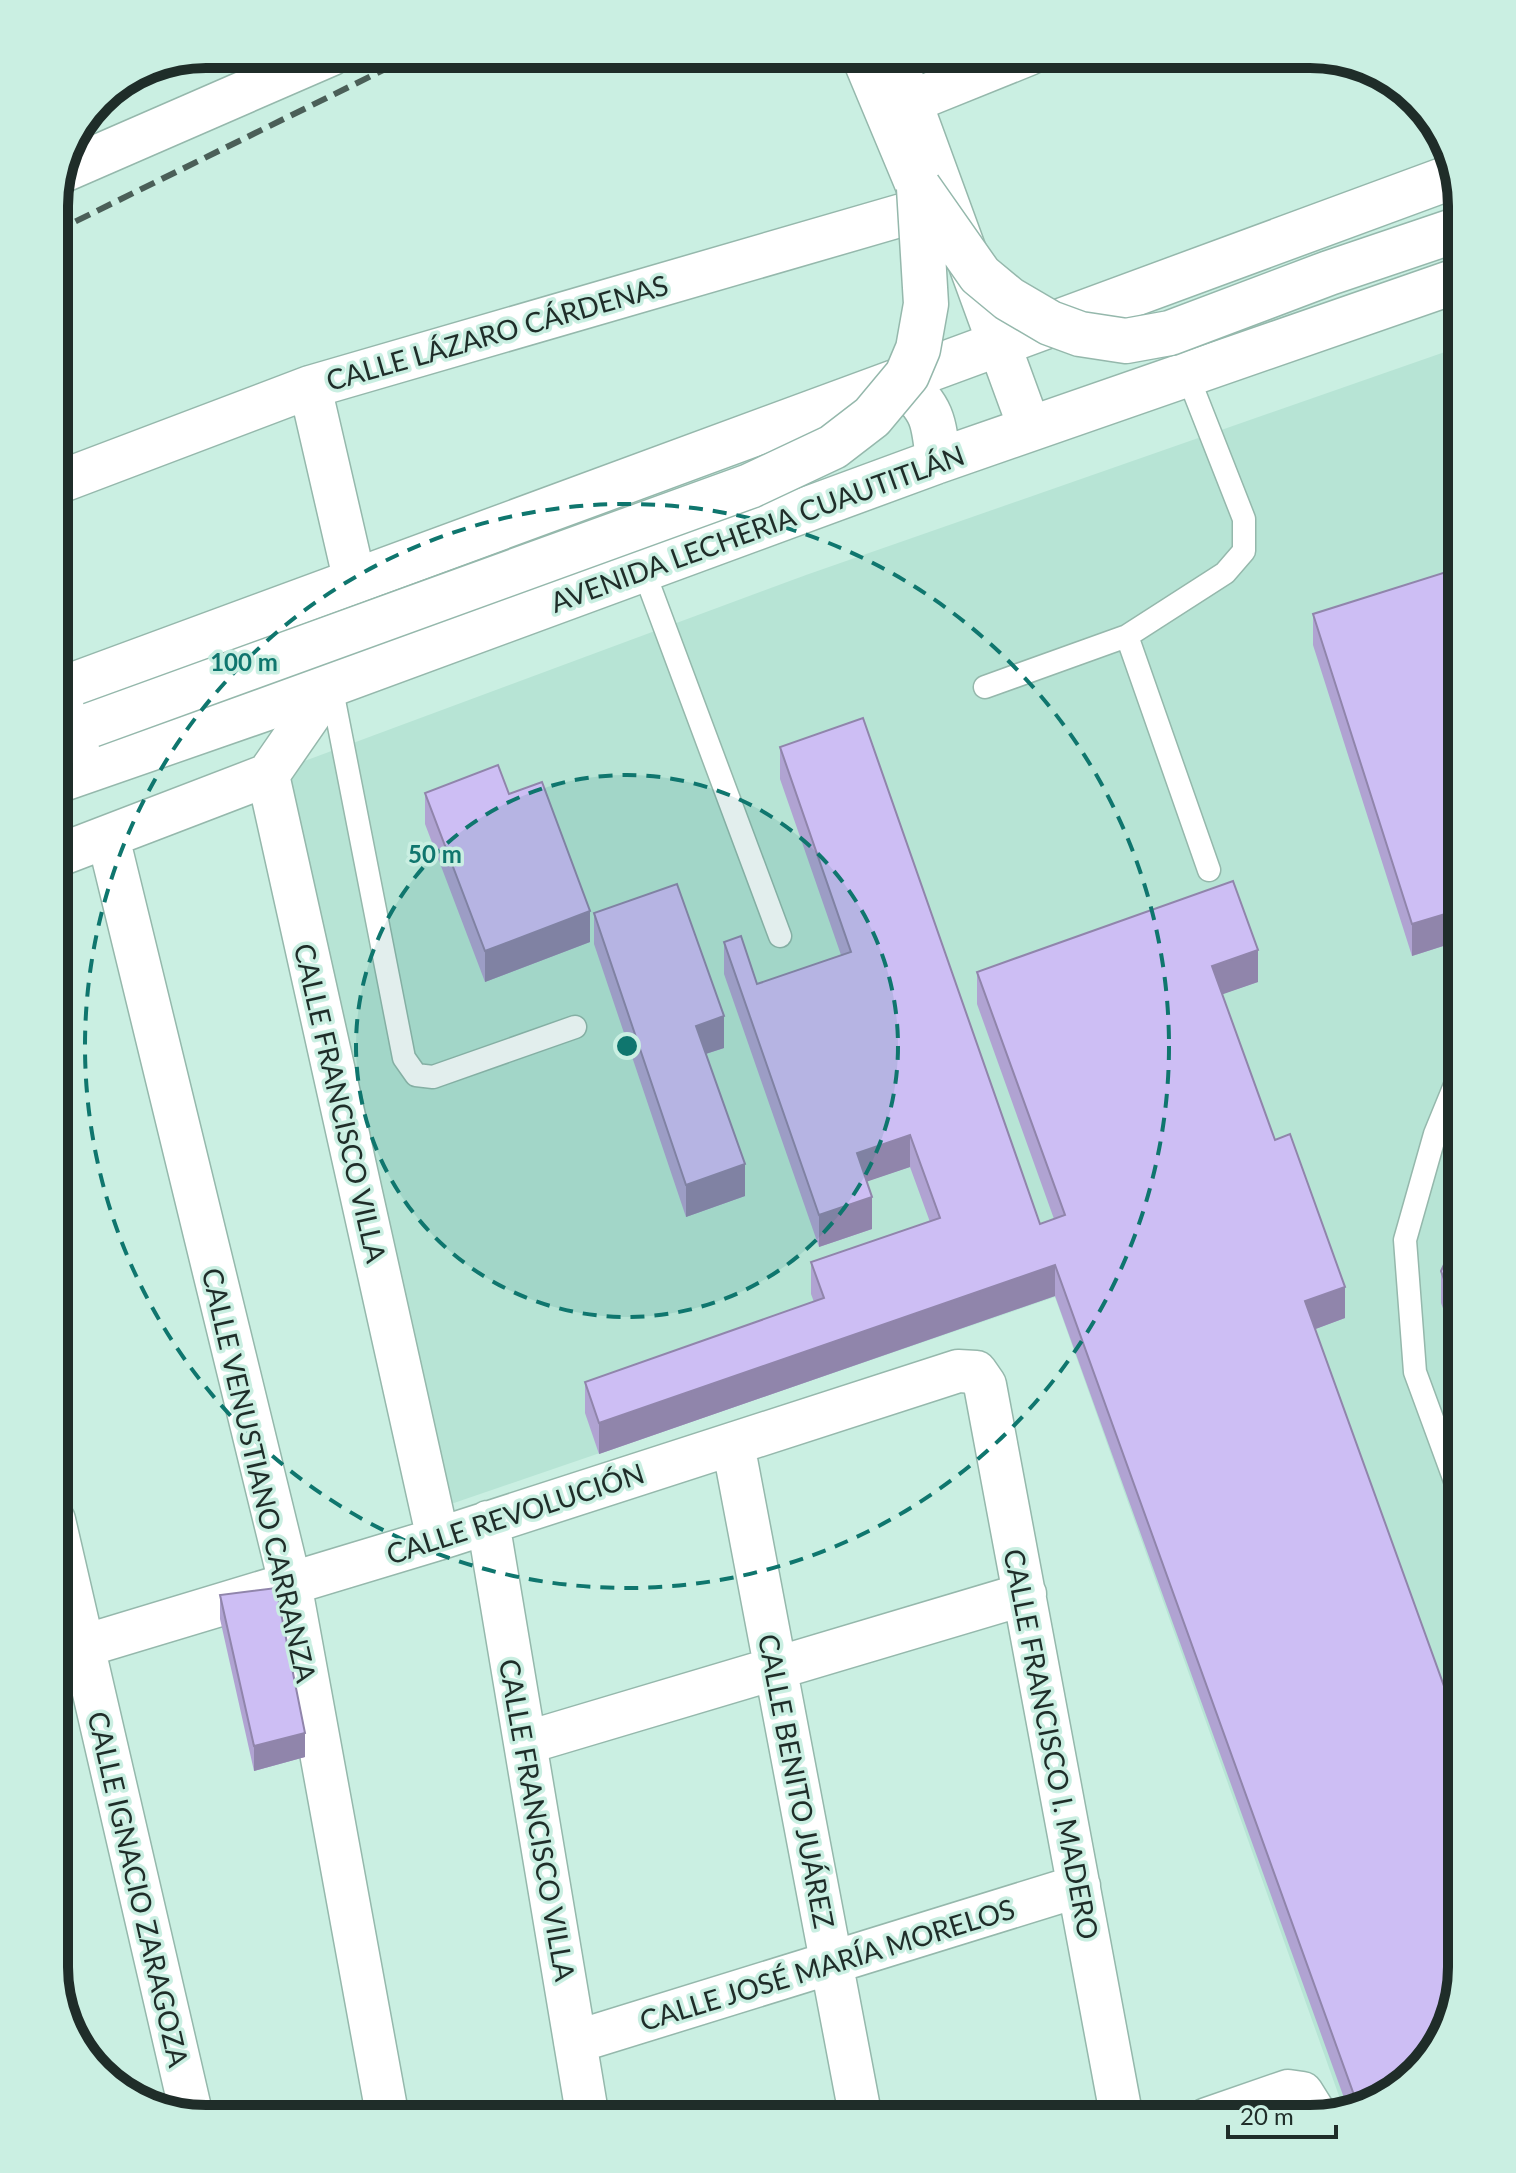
<svg xmlns="http://www.w3.org/2000/svg" width="1516" height="2173" viewBox="0 0 1516 2173" font-family="Lato,sans-serif">
	<rect width="100%" height="100%" fill="#caefe2"/>
	<path fill="#b7e4d5" d="M1462,346V1967L1386,2099L1344,2110L1055,1297L451,1504L283,769L806,575Z"/>
	<g fill="none" stroke-linecap="round" stroke-linejoin="round">
		<defs>
			<path id="lane" d="M643,569L780,936
				M1127,636L1209,870
				M331,685L404,1058L416,1075L433,1077L575,1027
				M985,687L1127,636L1225,573L1244,551V519L1187,374
				M1462,1500L1415,1372L1405,1240L1435,1134L1462,1068"/>
			<path id="street" d="M893,54L1030,429
				M910,102L1029,54
				M61,172L332,54
				M310,387L355,582
				M54,484L310,387L947,202
				M331,684L268,775L438,1539
				M108,837L290,1583L388,2119
				M54,857L268,775
				M733,1444L861,2119
				M54,1520L192,2117
				M488,1522L588,2119
				M54,1655L438,1539L958,1371L976,1372L985,1385L1122,2119
				M525,1743L1025,1594
				M575,2042L1079,1886
				M1207,2119L1288,2091L1302,2093L1317,2117"/>
			<path id="secondary" d="M863,54L919,188
				M901,381C933,409 934,420 938,461
				M54,692L1454,176
				M54,738L91,725
				M54,782L267,708L938,461L1462,279"/>
		</defs>
		<use href="#lane" stroke="#95b8ac" stroke-width="25"/>
		<use href="#street" stroke="#95b8ac" stroke-width="45"/>
		<use href="#secondary" stroke="#95b8ac" stroke-width="47"/>
		<use href="#lane" stroke="#fff" stroke-width="22"/>
		<use href="#street" stroke="#fff" stroke-width="42"/>
		<use href="#secondary" stroke="#fff" stroke-width="44"/>
		<path stroke="#4b5f58" stroke-width="6" stroke-dasharray="16 8" stroke-linecap="butt" d="M54,232L416,54
			M1446,1327L1462,1373"/>
		<defs>
			<path id="secondary-bridge" d="M919,188L980,275L1009,299L1050,323L1080,334L1126,341L1170,333L1329,273L1462,228
				M91,725L750,486L833,447L872,417L907,375L918,349L926,304L919,188"/>
		</defs>
		<use href="#secondary-bridge" stroke="#95b8ac" stroke-width="47" stroke-linecap="butt"/>
		<use href="#secondary-bridge" stroke="#fff" stroke-width="44"/>
	</g>
	<path fill="#b0a3d2" d="M1462,567V940L1412,956L1313,645V614Z
		M780,747L1040,1224L1054,1219L977,1004V972L1258,982L1222,994L1275,1140L1345,1318L1315,1329L1386,2099L1348,2109L1055,1296L599,1454L585,1413V1382L814,1302L811,1294V1262L930,1222L910,1167L867,1181L872,1229L819,1247L724,974V942L757,984L841,955L780,779Z
		M425,793L509,794L590,942L485,982L425,824Z
		M594,913L724,1048L706,1054L745,1196L686,1217L594,944Z
		M1462,1226V1359L1441,1303V1271Z
		M220,1595L305,1757L254,1771L220,1619Z"/>
	<path fill="#9085ab" d="M1462,909V940L1412,956V924Z
		M590,911V942L485,982V951Z
		M1258,950V982L1212,998V966Z
		M724,1016V1048L696,1057V1026Z
		M910,1135V1167L857,1185V1153Z
		M745,1164V1196L686,1217V1185Z
		M872,1197V1229L819,1247V1215Z
		M1055,1265V1296L599,1454V1423Z
		M1345,1287V1318L1305,1333V1301Z
		M305,1733V1757L254,1771V1746Z"/>
	<path fill="#cdbef4" stroke="#9085ab" stroke-width="2" d="M1462,567V909L1412,924L1313,614Z
		M863,718L1040,1224L1065,1215L977,972L1233,881L1258,950L1212,966L1275,1140L1290,1134L1345,1287L1305,1301L1462,1736V1967L1441,2043L1386,2099L1358,2106L1055,1265L599,1423L585,1382L824,1298L811,1262L940,1218L910,1135L857,1153L872,1197L819,1215L724,942L741,936L757,984L851,952L780,747Z
		M498,765L509,794L542,782L590,911L485,951L425,793Z
		M677,884L724,1016L696,1026L745,1164L686,1185L594,913Z
		M1462,1226V1328L1441,1271Z
		M276,1588L305,1733L254,1746L220,1595Z"/>
	<circle cx="627" cy="1046" r="271" fill="#0f766e" fill-opacity=".12"/>
	<g fill="none" stroke="#0f766e" stroke-width="4" stroke-dasharray="14 10">
		<circle cx="627" cy="1046" r="271"/>
		<circle cx="627" cy="1046" r="542"/>
	</g>
	<g text-anchor="middle" dominant-baseline="central" stroke-width="7" stroke-linejoin="round" paint-order="stroke">
		<g font-size="28" fill="#1f2d29" stroke="#caefe2">
			<text transform="translate(497 332) rotate(-16)">CALLE LÁZARO CÁRDENAS</text>
			<text transform="translate(757 528) rotate(-20)">AVENIDA LECHERIA CUAUTITLÁN</text>
			<text transform="translate(341 1103) rotate(77)">CALLE FRANCISCO VILLA</text>
			<text transform="translate(260 1475) rotate(77)">CALLE VENUSTIANO CARRANZA</text>
			<text transform="translate(515 1513) rotate(-18)">CALLE REVOLUCIÓN</text>
			<text transform="translate(1052 1744) rotate(79)">CALLE FRANCISCO I. MADERO</text>
			<text transform="translate(797 1781) rotate(79)">CALLE BENITO JUÁREZ</text>
			<text transform="translate(538 1820) rotate(80)">CALLE FRANCISCO VILLA</text>
			<text transform="translate(139 1889) rotate(77)">CALLE IGNACIO ZARAGOZA</text>
			<text transform="translate(827 1964) rotate(-17)">CALLE JOSÉ MARÍA MORELOS</text>
		</g>
	</g>
	<path d="M0 0H1516V2173H0ZM206 68H1310A138 138 0 0 1 1448 206V1967A138 138 0 0 1 1310 2105H206A138 138 0 0 1 68 1967V206A138 138 0 0 1 206 68Z" fill="#caefe2" fill-rule="evenodd"/>
	<path fill="none" stroke="#1f2d29" stroke-width="10" d="M206 68H1310A138 138 0 0 1 1448 206V1967A138 138 0 0 1 1310 2105H206A138 138 0 0 1 68 1967V206A138 138 0 0 1 206 68Z"/>
	<circle cx="627" cy="1046" r="12" fill="#0f766e" stroke="#caefe2" stroke-width="4"/>
	<g font-size="24" text-anchor="middle" font-weight="bold" fill="#0f766e" stroke="#caefe2" stroke-width="7" stroke-linejoin="round" paint-order="stroke">
		<text x="244" y="671">100 m</text>
		<text x="435" y="863">50 m</text>
	</g>
	<path d="M1228 2125v12h108v-12" fill="none" stroke="#1f2d29" stroke-width="4"/>
	<text x="1240" y="2125" font-size="24" fill="#1f2d29" stroke="#caefe2" stroke-width="6" paint-order="stroke">20 m</text>
</svg>
